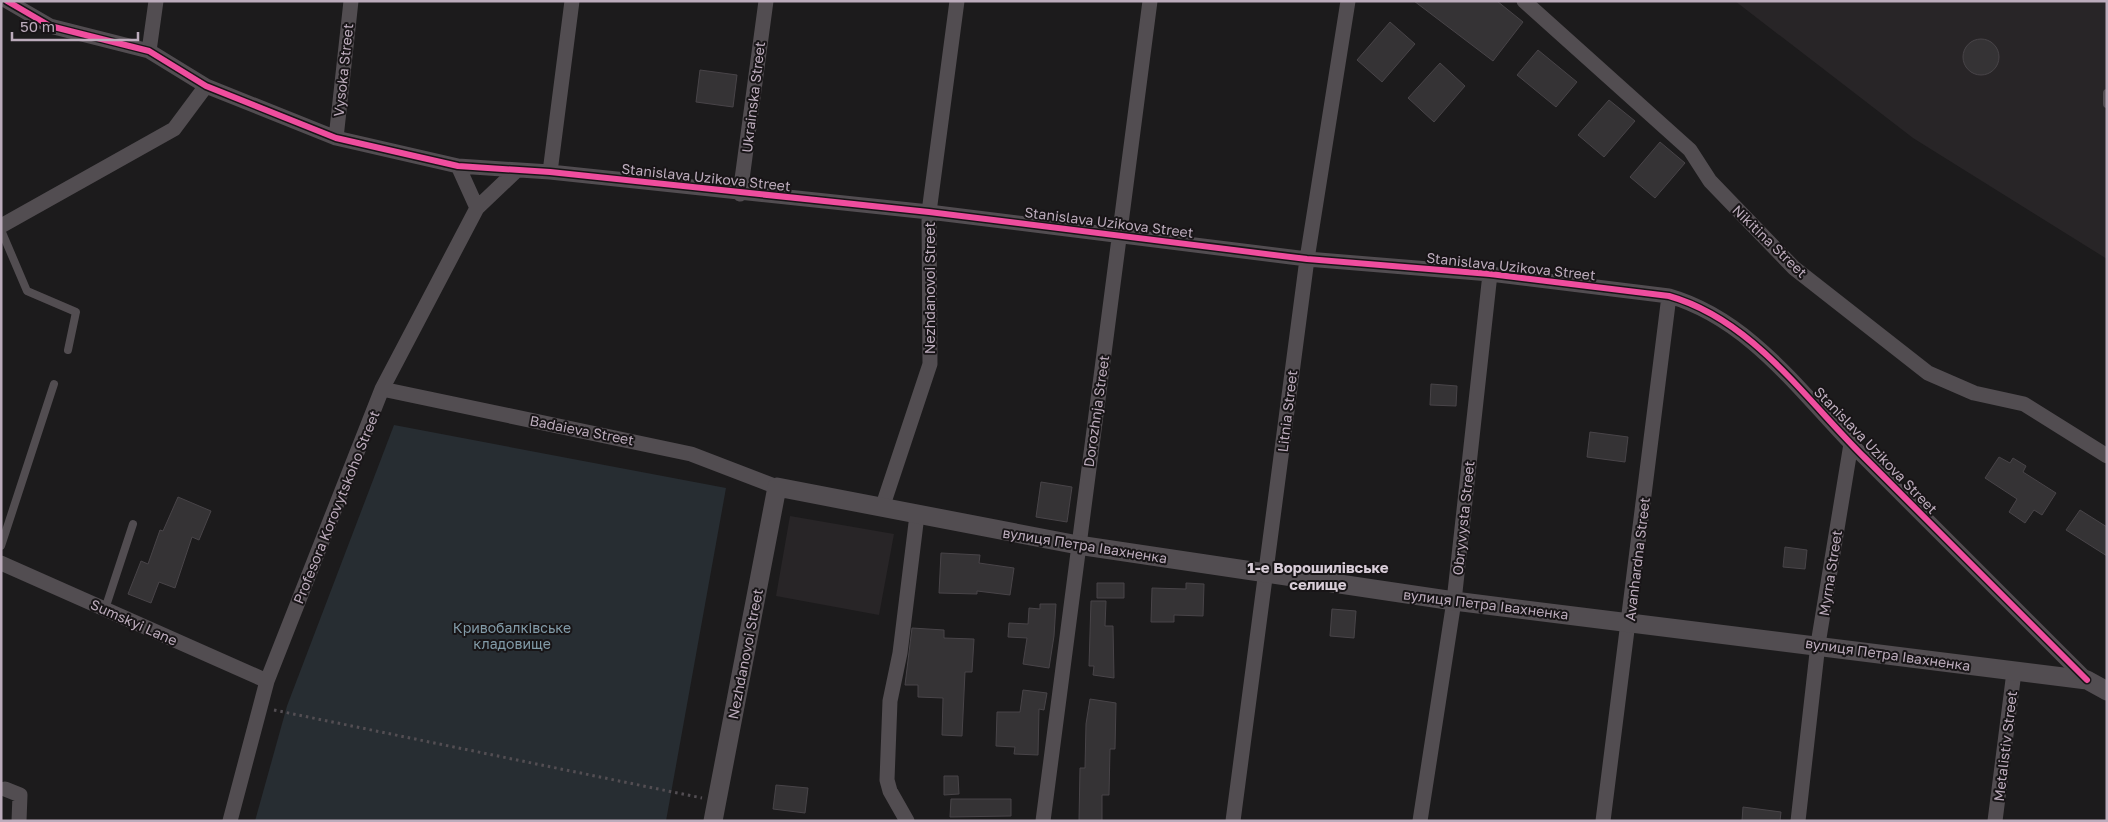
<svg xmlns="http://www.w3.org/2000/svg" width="2108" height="822" viewBox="0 0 2108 822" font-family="'Golos Text',sans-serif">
	<rect width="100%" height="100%" fill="#1c1b1c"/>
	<path fill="#282527" d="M1735,1H2107V259L1913,138Z
		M790,516L894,534L879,615L776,596Z"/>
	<path fill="#272d32" d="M394,425L726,488L666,821H255L287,706Z"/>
	<path fill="#353335" stroke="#484448" d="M1414,1H1497L1523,22L1493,61Z
		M1390,22L1415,44L1382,82L1357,60Z
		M1963 57a18 18 0 1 1 36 0a18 18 0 1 1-36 0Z
		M1538,50L1577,82L1556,107L1517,75Z
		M1440,63L1465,86L1434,122L1408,98Z
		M700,70L737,75L733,107L696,102Z
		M1609,100L1635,121L1604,157L1578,135Z
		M1660,142L1685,163L1655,198L1630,177Z
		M1431,384L1457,386L1456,406L1430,405Z
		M1590,432L1628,437L1625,462L1587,457Z
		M1999,457L2010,463L2013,458L2026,466L2023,472L2056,493L2042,515L2034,510L2025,523L2009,512L2017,499L1985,478Z
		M1041,482L1072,487L1067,522L1036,517Z
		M178,497L211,511L199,540L192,537L175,588L159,582L151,603L128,594L141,561L148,564L160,530L163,531Z
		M2080,510L2107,527V556L2066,530Z
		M1785,547L1807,550L1805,569L1783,567Z
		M941,553L980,555L979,563L1014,568L1010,595L977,591V594L939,593Z
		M1097,583H1124V598H1097Z
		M1186,583L1204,584L1203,616L1174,615V622H1151L1152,588L1186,589Z
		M1091,601H1106L1105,626H1113L1114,678L1093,675L1094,666H1089Z
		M1040,604H1056L1054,636L1049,668L1023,664L1027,638L1008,637L1009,623L1028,624L1029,608L1040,609Z
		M1332,609L1356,611L1354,638L1330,636Z
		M912,628L944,630V638L974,639L972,672H965L962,736L942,735L943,698L918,697V685H905Z
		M1023,690L1047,693L1044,710L1039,709L1038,755L1014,754L1015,747L996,746L997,712H1020Z
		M1090,699L1116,703L1115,749H1110L1109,795H1102V821H1079L1080,768H1085L1086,724Z
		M944,776H958L959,794L944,795Z
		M776,785L808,788L805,813L773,809Z
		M951,799H1011V816L950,817Z
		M1743,807L1781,812L1780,821H1742Z"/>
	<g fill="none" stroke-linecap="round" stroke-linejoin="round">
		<path stroke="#534e53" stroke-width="3" stroke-dasharray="2.5 4" stroke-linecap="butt" d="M274,710L702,798"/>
		<path stroke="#524d51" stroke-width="8" d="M2107,93V104
			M1,230L27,291L76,312L68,350
			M1,546L54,384
			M105,609L133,524"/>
		<path stroke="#524d51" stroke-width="15" d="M7,1L50,26L149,51L206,86L336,138L458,166L550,172L929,212L1307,259L1490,274L1669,296C1753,320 1805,399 1865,458C1939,532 2013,606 2087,680
			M1524,1L1690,150L1710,181L1794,268L1928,373L1974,393L2024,404L2107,456
			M149,51L156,1
			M336,138L351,1
			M550,172L572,1
			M740,194L766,1
			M477,208L517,170
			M1,226L174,129L206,86
			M382,389L691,454L777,487
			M882,508L930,364L929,212L957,1
			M1,563L267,681
			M5,789L20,795L19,821
			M230,821L267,681L382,389L477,208L458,166
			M907,821L890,791L887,780L890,701L900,653L917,515
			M1043,821L1150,1
			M1233,821L1307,259L1348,1
			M1420,821L1454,601L1490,274
			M1603,821L1669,296
			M1798,821L1818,644L1851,444
			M1995,821L2014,672"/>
		<path stroke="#524d51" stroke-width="19" d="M713,821L777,487L1078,545L1454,601L2087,680L2107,691"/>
		<defs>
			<path id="cycleway" d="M7,1L50,26L149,51L206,86L336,138L458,166L550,172L929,212L1307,259L1490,274L1669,296C1753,320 1805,399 1865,458C1939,532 2013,606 2087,680"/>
		</defs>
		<use href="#cycleway" stroke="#181517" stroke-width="9"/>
		<use href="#cycleway" stroke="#ef4d9e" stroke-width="6"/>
	</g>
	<g text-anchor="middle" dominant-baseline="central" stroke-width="4" stroke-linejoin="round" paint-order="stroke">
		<g font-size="14" fill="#bcacbc" stroke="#181517">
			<text transform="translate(343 70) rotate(-84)">Vysoka Street</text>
			<text transform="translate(753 97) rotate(-83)">Ukrainska Street</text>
			<text transform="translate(706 177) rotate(6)">Stanislava Uzikova Street</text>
			<text transform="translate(1109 222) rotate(7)">Stanislava Uzikova Street</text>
			<text transform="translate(1770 241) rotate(44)">Nikitina Street</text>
			<text transform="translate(1511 266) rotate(6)">Stanislava Uzikova Street</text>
			<text transform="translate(929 288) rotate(-90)">Nezhdanovoi Street</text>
			<text transform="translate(1096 411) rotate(-82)">Dorozhnja Street</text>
			<text transform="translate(1287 411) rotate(-83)">Litnia Street</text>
			<text transform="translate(582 430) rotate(11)">Badaieva Street</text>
			<text transform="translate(1876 450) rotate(46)">Stanislava Uzikova Street</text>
			<text transform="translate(336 507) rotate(-68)">Profesora Korovytskoho Street</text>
			<text transform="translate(1463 518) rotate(-84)">Obryvysta Street</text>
			<text transform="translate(1085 545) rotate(9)">вулиця Петра Івахненка</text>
			<text transform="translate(1637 559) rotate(-83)">Avanhardna Street</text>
			<text transform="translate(1830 573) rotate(-81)">Myrna Street</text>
			<text transform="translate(1486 604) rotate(7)">вулиця Петра Івахненка</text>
			<text transform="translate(134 622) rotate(24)">Sumskyi Lane</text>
			<text transform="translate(745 654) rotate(-79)">Nezhdanovoi Street</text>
			<text transform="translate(1888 654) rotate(8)">вулиця Петра Івахненка</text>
			<text transform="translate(2005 746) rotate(-83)">Metalistiv Street</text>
		</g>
		<g font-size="14" fill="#829ba8" stroke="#181517">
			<text x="512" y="627">Кривобалківське<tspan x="512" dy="16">кладовище</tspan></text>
		</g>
		<g font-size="15" font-weight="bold" fill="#d8cdd8" stroke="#181517">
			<text x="1318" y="567">1-е Ворошилівське<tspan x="1318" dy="17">селище</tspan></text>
		</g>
	</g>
	<rect width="2108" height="822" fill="none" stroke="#bcacbc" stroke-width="5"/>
	<path d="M12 32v8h126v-8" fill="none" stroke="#bcacbc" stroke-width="2.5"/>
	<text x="20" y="32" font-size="15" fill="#bcacbc" stroke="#181517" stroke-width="4" paint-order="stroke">50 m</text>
</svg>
